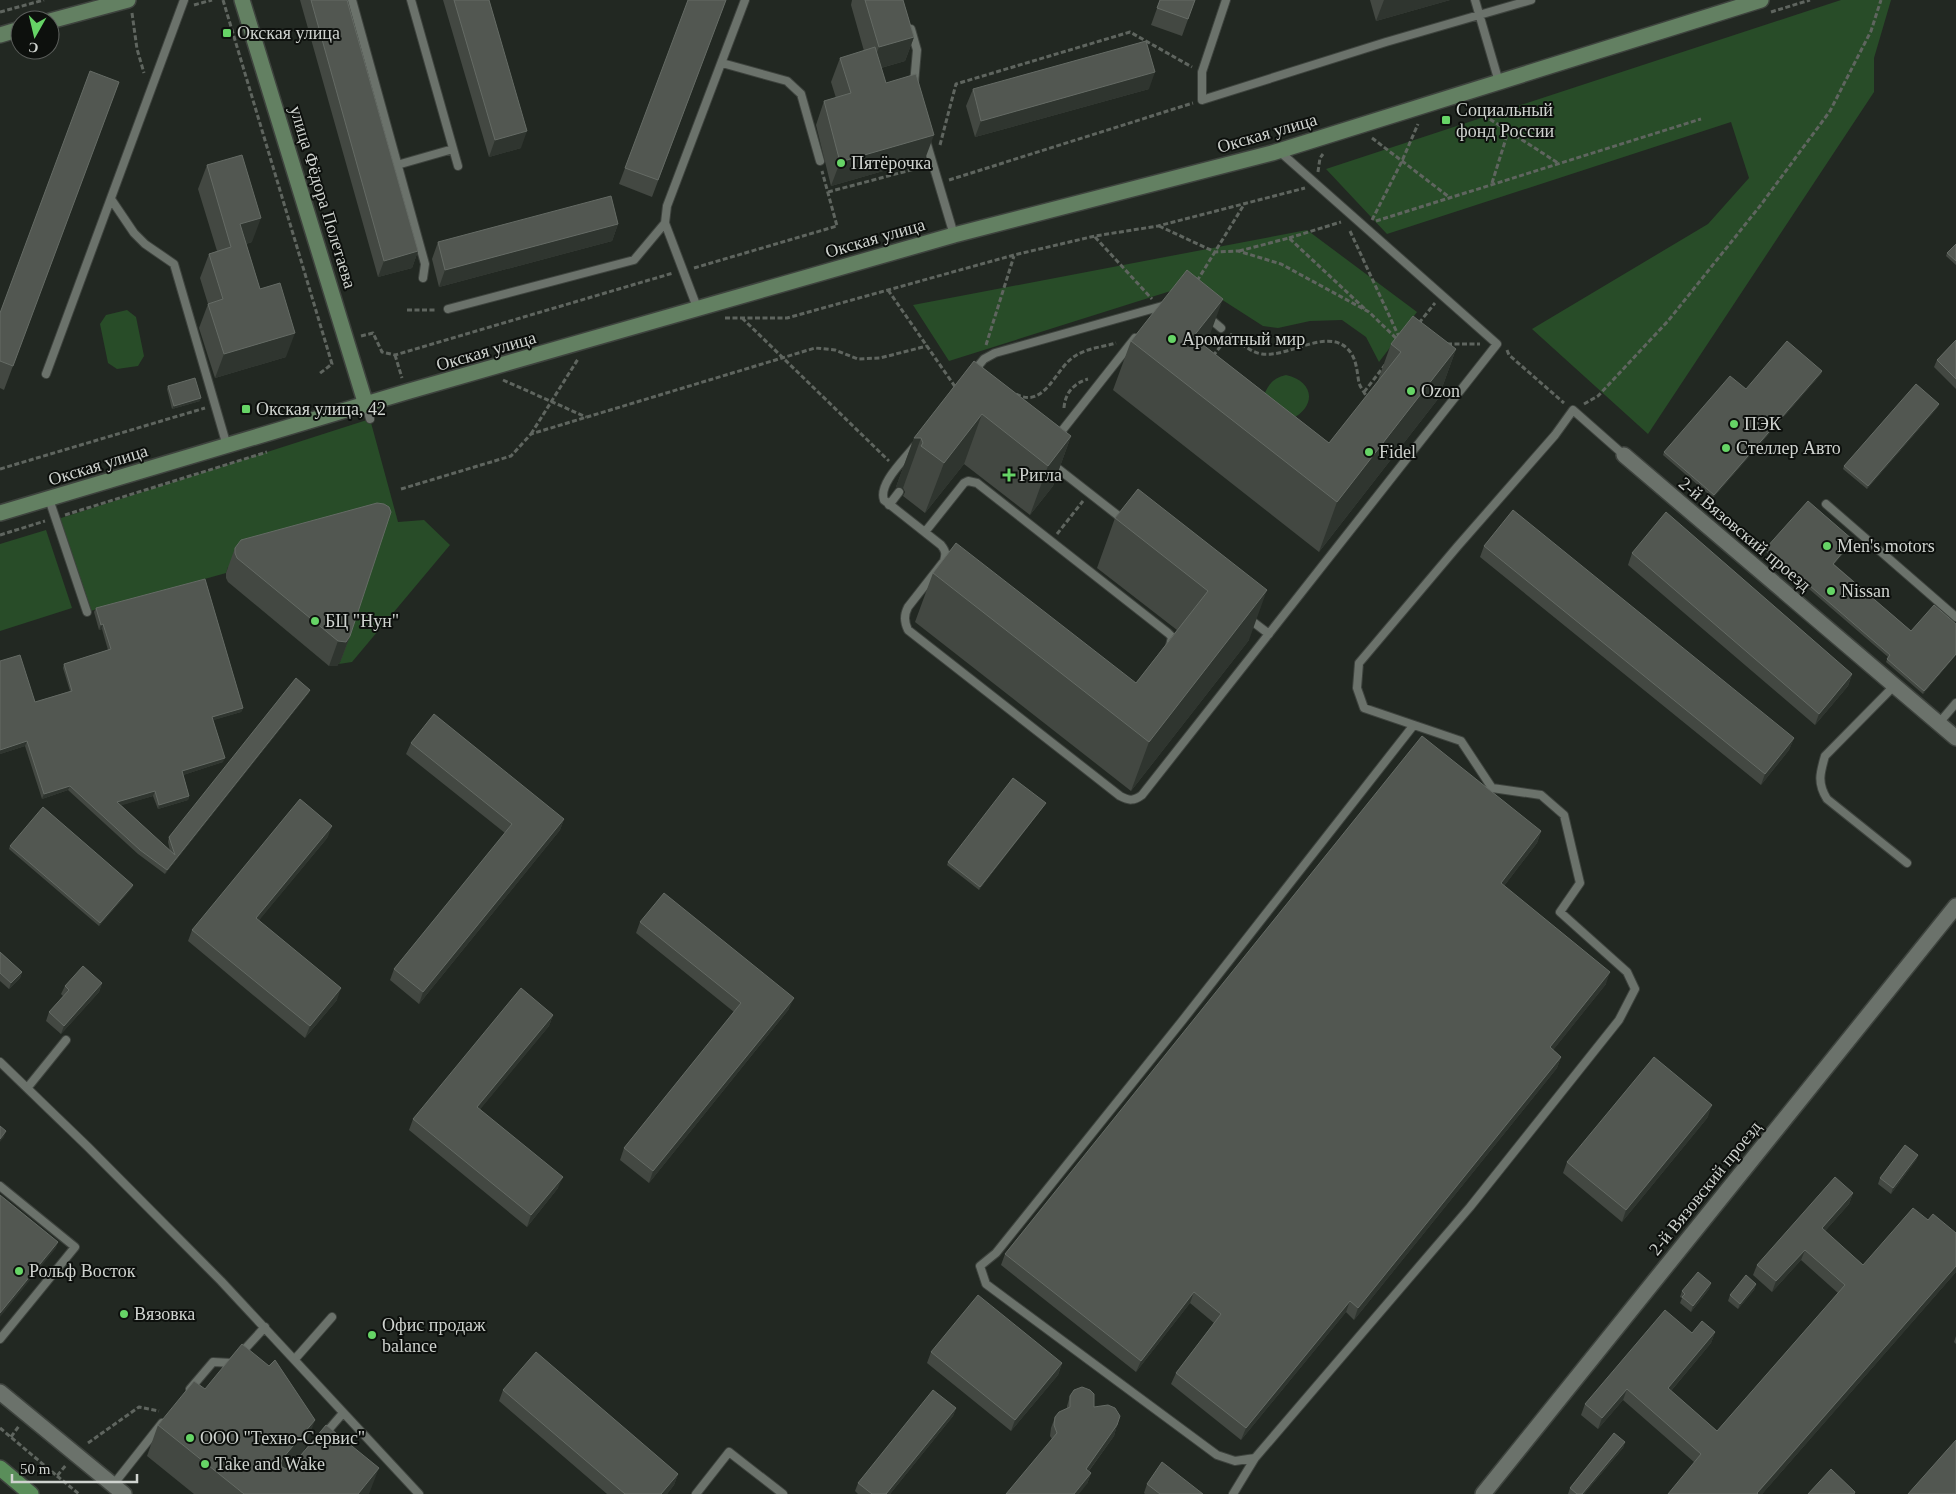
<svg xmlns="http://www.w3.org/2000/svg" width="1956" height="1494" viewBox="0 0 1956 1494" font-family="'Times New Roman',serif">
	<rect width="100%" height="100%" fill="#222822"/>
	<path fill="#284c28" d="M1841,0H1891L1874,58V92L1648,434L1532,329L1708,224L1749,178L1731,122L1387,234L1326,169Z
		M1307,230L1417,312L1379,362L1366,337L1342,320L1310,321L1278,328L1263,326L1196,283L949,361L913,305Z
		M127,310L136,317L144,356L138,366L117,369L108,363L100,324L106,315Z
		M1286,375C1314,381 1317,406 1292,419L1264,395C1269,383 1274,378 1286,375Z
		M370,419L398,522L424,520L450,545L352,662L339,664L341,660L228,567L226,573L87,612L58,519Z
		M46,530L72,608L0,631V544Z"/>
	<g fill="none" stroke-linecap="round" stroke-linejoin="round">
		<defs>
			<path id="lane" d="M352,0L425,264L423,278
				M411,0L458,166
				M1226,0L1202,72V100L1386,42L1531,0
				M1475,0L1499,82
				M911,29L917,50L914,84
				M722,63L787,81L801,94L820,161
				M926,141L954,235
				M397,165L453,149
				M111,199L134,233L145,244L174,264L227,446
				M448,309L634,260L665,223
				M698,310L665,223L667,206L745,0
				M1208,317L1221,328
				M974,371L984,359L995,353L1166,305
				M46,374L184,0
				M366,405L370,419
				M1057,437L1135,338
				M914,447C904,460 878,484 884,500L941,545C946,551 946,554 944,561L908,607C904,615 904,621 908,630L1120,796C1129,801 1134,801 1142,795L1497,344L1279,151
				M1052,464L1125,521
				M49,499L87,612
				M1826,504L1956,617
				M889,505L899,492
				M925,532L964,483L968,481L977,483L1168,633L1172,637L1170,646
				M1248,618L1269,634
				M1895,685L1825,756C1820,773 1817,783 1827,799L1907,863
				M1939,723L1956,703
				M1413,726L1182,1021L996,1253L980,1266L986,1284L1217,1455L1235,1461L1255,1458L1470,1207L1619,1020L1635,989L1627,972L1560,912L1580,883L1564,815L1541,795L1492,788L1461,741L1364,708L1357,688L1359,663L1457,547L1555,435L1573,410L1624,455
				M0,1062L88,1147L221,1281L419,1494
				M28,1087L66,1040
				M0,1186L75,1247L0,1339
				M295,1359L332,1317
				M190,1389L213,1362L232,1363L265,1327
				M324,1435L343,1413
				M113,1485L162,1423
				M696,1494L729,1452L783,1494
				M1233,1494L1255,1458"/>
			<path id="street" d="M1624,455L1956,738
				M0,1392L124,1494
				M1483,1494L1956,906"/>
			<path id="secondary" d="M242,0L366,405
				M50,21L128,0
				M0,35L20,29
				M0,513L406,392L954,235L1272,153L1761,0"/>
			<path id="primary" d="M0,1468L31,1494"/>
		</defs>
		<use href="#lane" stroke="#3e433e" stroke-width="10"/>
		<use href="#street" stroke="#3e433e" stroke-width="18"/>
		<use href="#secondary" stroke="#3e433e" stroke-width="18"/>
		<use href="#primary" stroke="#3e433e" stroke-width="18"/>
		<path stroke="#5f655f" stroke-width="3" stroke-dasharray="5 2.5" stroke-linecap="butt" d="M223,0L332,364L319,374
			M194,5L212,0
			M0,12L44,0
			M1771,12L1810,0
			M132,13L137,49L144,73
			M1471,107L1558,163
			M1372,138L1449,197
			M940,145L956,84L1130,32L1192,67
			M1318,172L1320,158L1323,154
			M949,180L1193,103
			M1492,183L1508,132
			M828,192L922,167
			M1372,220L1402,161L1418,124
			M1376,221L1701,119
			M1159,226L1215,252L1238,251L1281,264L1369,312L1399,341
			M1350,231L1400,339
			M1095,237L1152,299
			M1289,238L1341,222
			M1239,251L1289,238L1365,309
			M694,268L837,226L822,171
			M1197,281L1245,203
			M888,290L956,388
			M407,310H437
			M725,318H787L1014,255L1095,236L1158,226L1305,188
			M742,318L889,461
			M1419,323L1435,303
			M1230,334C1240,342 1249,352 1262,354C1290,358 1331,324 1351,353C1357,362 1357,373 1359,383C1361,389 1366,394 1368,400
			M361,336L373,333L382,352L395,355L673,273
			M1447,344H1480
			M986,345L1014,256
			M1507,350L1509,355L1564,403
			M395,355L402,378
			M1213,356L1226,339
			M503,380L586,417
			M1364,392L1385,365
			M1016,394C1045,410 1056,367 1075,356C1087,348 1103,347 1116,343
			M1584,404L1598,396L1668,321L1760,206L1830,111L1871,31L1881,0
			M1064,408C1065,393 1074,383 1088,379
			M531,434L578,359
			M0,469L205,408
			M401,489L511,456L531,434L815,348L835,350L858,359L880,358L927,346
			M65,515L267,452
			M1057,534L1083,501
			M0,535L45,521
			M0,1428L57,1476L66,1465
			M11,1437L19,1426
			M88,1443L139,1407L159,1411
			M57,1476L79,1494"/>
		<use href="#lane" stroke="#6b726b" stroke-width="8"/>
		<use href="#street" stroke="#6b726b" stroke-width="15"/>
		<use href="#secondary" stroke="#638062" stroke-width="15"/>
		<use href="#primary" stroke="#5a8e5a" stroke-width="15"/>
	</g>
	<path fill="#434842" d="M300,0H347L418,251L412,268L378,277Z
		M443,0H489L521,148L489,157Z
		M726,0L652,197L619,184L625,168Z
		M852,0H903L914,37L905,61L881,68L886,83L925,159L831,186L816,125L824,101L836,98L831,82L840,58L864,51L851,5Z
		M1160,0H1195L1182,36L1151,25Z
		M1370,0H1450L1376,21Z
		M119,82L4,390L0,388V313Z
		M973,89H1149L975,137L966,106Z
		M207,165L252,242L246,244L260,289L286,357L215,378L199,328L208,304L200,278L209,254L217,251L198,189Z
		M618,224L612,241L439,287L432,259L438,242Z
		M1956,244V265L1946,256L1947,253Z
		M1956,340V389L1934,367L1937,360Z
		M1131,341L1206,347L1329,443L1377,383L1391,344L1456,349L1438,399L1319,552L1113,390Z
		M974,361L1071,436L1053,486L1030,515L964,464L925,513L903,496L905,492L903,488L896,487L914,438Z
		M1822,371L1821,374L1713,498L1663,455L1664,452L1746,389Z
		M168,386L200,401L172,409L167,389Z
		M1938,407L1867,489L1843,469L1844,466Z
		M1138,489L1249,640L1131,791L915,622L933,573L1136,683L1177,630L1097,568L1115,518Z
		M1852,543L1834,564L1911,631L1956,624V655L1923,694L1886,662L1888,657L1765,551L1766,548Z
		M1484,546L1794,738L1789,750L1761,785L1480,557Z
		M235,548L350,636L341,660L337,666H329L228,582L226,578V573Z
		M1632,553L1852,674L1848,686L1815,725L1628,565Z
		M96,608L243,708L241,712L213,720L223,762L183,775L189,796L188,800L158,809L153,796L121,805L170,851L168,842L169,837L310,690L308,694L165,874L138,854L68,790L42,799L25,746L0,754V661L35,702L70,691L63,668L64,664L108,650L102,629L99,630L94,612Z
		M411,743L564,819L560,830L419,1004L390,980L394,969L505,833L406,754Z
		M1046,803L1044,806L979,890L947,865L948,862Z
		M1541,831L1537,843L1504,886L1606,984L1553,1050L1561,1057L1557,1068L1354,1320L1346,1312L1241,1440L1171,1384L1176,1373L1214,1323L1190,1303L1136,1372L1001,1265L1005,1254Z
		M328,837L259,920L337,1000L305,1038L188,941L192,930Z
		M10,846L133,885L132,888L99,926L9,849Z
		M640,922L789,1009L649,1183L620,1160L624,1148L734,1012L636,933Z
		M0,952L22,972L20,978L9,989L0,981Z
		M102,983L99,992L61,1034L46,1021L49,1012L63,996L61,994L65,986Z
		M553,1015L549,1026L480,1109L558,1188L527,1227L409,1130L413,1119Z
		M1708,1117L1622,1222L1563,1173L1567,1162Z
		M1918,1155L1916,1160L1891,1194L1878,1184L1880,1178Z
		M1853,1193L1849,1204L1825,1231L1863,1265L1928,1220L1956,1233V1272L1762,1494L1694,1462L1623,1400L1598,1429L1581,1415L1585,1404L1692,1333L1715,1332L1711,1343L1671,1391L1717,1431L1838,1293L1801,1260L1772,1292L1753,1275L1757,1265Z
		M1711,1283L1709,1289L1691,1312L1680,1303L1682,1298L1680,1297L1682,1291Z
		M1756,1284L1754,1290L1738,1309L1728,1301L1730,1295Z
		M1956,1336V1344L1954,1342Z
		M931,1352L1062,1363L1058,1375L1011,1431L927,1363Z
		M205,1389L304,1451L369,1494H194L147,1456L158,1425Z
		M503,1390L678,1474L674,1485L667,1494H607L499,1401Z
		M1070,1396L1094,1407L1117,1425L1114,1436L1089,1471L1091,1473L1087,1484L1052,1439L1050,1436L1051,1428L1055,1417L1067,1409V1406Z
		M956,1408L953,1416L890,1494H858L855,1491L858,1483Z
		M1625,1442L1623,1448L1584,1494H1568L1570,1488Z
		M1147,1484L1203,1494H1145L1144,1493Z"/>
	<path fill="#2f352f" d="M1384,0H1450L1376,21Z
		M914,37L905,61L870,71L879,47Z
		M1155,72L1149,89L975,137L981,121Z
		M527,131L521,148L489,157L495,140Z
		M934,135L925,159L831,186L840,162Z
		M261,218L252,242L231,248L240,224Z
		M618,224L612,241L439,287L445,270Z
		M418,251L412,268L378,277L384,261Z
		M1223,299L1205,348L1193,337Z
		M295,333L286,357L215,378L224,354Z
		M1456,349L1438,399L1319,552L1337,502Z
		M1822,371L1821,374L1713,498L1714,495Z
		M201,398L200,401L172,409L174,406Z
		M1939,404L1938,407L1867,489L1868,486Z
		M982,414L964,464L925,513L944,463Z
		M1071,436L1053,486L1030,515L1048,466Z
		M914,438H921L903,488L896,487Z
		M1853,540L1852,543L1832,567L1833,564Z
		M1267,590L1249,640L1131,791L1149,742Z
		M103,624L102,629L99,630L101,625Z
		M350,636L341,660L337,666H329L338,641Z
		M1956,654V655L1923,694L1924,691Z
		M1852,674L1848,686L1815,725L1819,714Z
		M310,690L308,694L165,874L167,870Z
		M243,708L241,712L211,721L212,717Z
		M1794,738L1789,750L1761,785L1765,774Z
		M27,741L25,746L0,754V750Z
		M225,758L223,762L180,776L182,771Z
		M70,786L68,790L42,799L44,794Z
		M155,791L153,796L116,807L117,802Z
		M189,796L188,800L158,809L159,805Z
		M1046,803L1044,806L979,890L980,887Z
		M564,819L560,830L419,1004L423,992Z
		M332,826L328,837L252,929L256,918Z
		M1541,831L1537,843L1497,895L1501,883Z
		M133,885L132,888L99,926L100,923Z
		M22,972L20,978L9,989L11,983Z
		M1610,972L1606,984L1546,1059L1550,1047Z
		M102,983L99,992L61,1034L64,1026Z
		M341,988L337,1000L305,1038L310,1026Z
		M794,998L789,1009L649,1183L653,1171Z
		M553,1015L549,1026L473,1118L477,1107Z
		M1561,1057L1557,1068L1354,1320L1358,1308Z
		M1712,1105L1708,1117L1622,1222L1626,1210Z
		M6,1131L4,1137L0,1142V1139Z
		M1918,1155L1916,1160L1891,1194L1893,1188Z
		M563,1177L558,1188L527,1227L531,1215Z
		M1853,1193L1849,1204L1818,1239L1822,1228Z
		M58,1242L56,1248L0,1317V1313Z
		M1805,1250L1801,1260L1772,1292L1776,1281Z
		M1956,1266V1272L1762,1494H1757Z
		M1711,1283L1709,1289L1691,1312L1693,1306Z
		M1756,1284L1754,1290L1738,1309L1740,1304Z
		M1194,1292L1190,1303L1136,1372L1141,1361Z
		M1350,1301L1346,1312L1241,1440L1246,1428Z
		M1715,1332L1711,1343L1664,1399L1668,1388Z
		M1062,1363L1058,1375L1011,1431L1015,1420Z
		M1627,1389L1623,1400L1598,1429L1602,1418Z
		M956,1408L953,1416L890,1494H886Z
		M315,1420L304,1451L271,1490L282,1459Z
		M1117,1425L1114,1436L1082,1480L1086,1469Z
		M1625,1442L1623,1448L1584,1494H1582Z
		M379,1468L369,1494H358Z
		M1091,1473L1087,1484L1079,1494H1074Z
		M678,1474L674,1485L667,1494H661Z"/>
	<path fill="#525751" stroke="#656b65" d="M311,0H347L418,251L384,261Z
		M454,0H489L527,131L495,140Z
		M688,0H726L658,180L625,168Z
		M865,0H903L914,37L879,47Z
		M1160,0H1195L1188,19L1157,8Z
		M1146,41L1155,72L981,121L973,89Z
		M875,47L886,83L916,74L934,135L840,162L824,101L851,93L840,58Z
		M90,71L119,82L13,366L0,361V313Z
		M242,155L261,218L240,224L260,289L280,283L295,333L224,354L208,304L223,299L209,254L231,247L207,165Z
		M611,196L618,224L445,270L438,242Z
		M1956,244V261L1947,253Z
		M1187,270L1223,299L1193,337L1329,443L1401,352L1391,344L1413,316L1456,349L1337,502L1131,341Z
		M1956,340V379L1937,360Z
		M1787,341L1822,371L1714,495L1664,452L1730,376L1746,389Z
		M974,361L1071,436L1048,466L982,414L944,463L921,446L923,443L921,438H914Z
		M195,378L201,398L174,406L168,386Z
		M1916,384L1939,404L1868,486L1844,466Z
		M1138,489L1267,590L1149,742L933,573L956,543L1136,683L1208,591L1115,518Z
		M1808,501L1853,540L1833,564L1911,631L1934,605L1956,624V654L1924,691L1887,659L1890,655L1766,548Z
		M377,503L384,504L389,507L391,512L350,636L346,642L338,641L237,558L235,553V548L241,540Z
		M1513,510L1794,738L1765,774L1484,546Z
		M1666,512L1852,674L1819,714L1632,553Z
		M205,579L243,708L212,717L225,758L182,771L189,796L159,805L155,791L117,802L175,855L169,837L296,678L310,690L167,870L140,850L70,786L44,794L27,741L0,750V661L20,655L35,702L72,691L64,664L111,649L103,624L101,625L96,608Z
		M434,714L564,819L423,992L394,969L512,824L411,743Z
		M1422,736L1541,831L1501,883L1610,972L1550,1047L1561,1057L1358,1308L1350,1301L1246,1428L1176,1373L1221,1314L1194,1292L1141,1361L1005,1254Z
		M1013,778L1046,803L980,887L948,862Z
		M300,799L332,826L256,918L341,988L310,1026L192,930Z
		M43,807L133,885L100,923L10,846Z
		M664,893L794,998L653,1171L624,1148L741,1003L640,922Z
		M0,952L22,972L11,983L0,973Z
		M83,966L102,983L64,1026L49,1012L69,990L65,986Z
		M521,988L553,1015L477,1107L563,1177L531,1215L413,1119Z
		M1654,1057L1712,1105L1626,1210L1567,1162Z
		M0,1126L6,1131L0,1139Z
		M1905,1145L1918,1155L1893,1188L1880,1178Z
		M1835,1177L1853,1193L1822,1228L1863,1265L1913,1208L1928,1220L1933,1214L1956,1233V1266L1757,1493L1758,1494H1668L1701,1454L1627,1389L1602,1418L1585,1404L1665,1310L1692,1333L1702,1321L1715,1332L1668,1388L1717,1431L1845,1285L1805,1250L1776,1281L1757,1265Z
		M0,1195L58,1242L0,1313Z
		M1698,1272L1711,1283L1693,1306L1682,1297L1685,1294L1682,1291Z
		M1746,1275L1756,1284L1740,1304L1730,1295Z
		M978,1295L1062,1363L1015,1420L931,1352Z
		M242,1344L269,1366L275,1360L315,1420L282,1459L281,1463L282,1467L286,1469L291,1467L326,1425L379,1468L358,1494H244L158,1425L194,1381L205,1389Z
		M536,1352L678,1474L661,1494H625L503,1390Z
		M1082,1387L1090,1390L1094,1394V1407L1108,1405L1115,1408L1120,1416L1117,1425L1086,1469L1091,1473L1074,1494H1006L1057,1433L1054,1425L1055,1417L1059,1412L1070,1407V1396L1074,1390Z
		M933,1390L956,1408L886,1494H872L858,1483Z
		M1614,1433L1625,1442L1582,1494H1577L1570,1488Z
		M1956,1440V1494H1908Z
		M1162,1462L1203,1494H1160L1147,1484Z
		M1831,1469L1855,1492L1854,1494H1808Z"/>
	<g fill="#66d466" stroke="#0d100d" stroke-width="2">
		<rect x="222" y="28" width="10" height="10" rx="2.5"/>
		<rect x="1441" y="115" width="10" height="10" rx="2.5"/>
		<circle cx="841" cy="163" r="5"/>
		<circle cx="1172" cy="339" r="5"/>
		<circle cx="1411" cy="391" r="5"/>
		<rect x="241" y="404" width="10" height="10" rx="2.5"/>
		<circle cx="1734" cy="424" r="5"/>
		<circle cx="1726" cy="448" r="5"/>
		<circle cx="1369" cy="452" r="5"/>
		<path d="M1006.5 467.5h5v5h5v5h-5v5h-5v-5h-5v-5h5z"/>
		<circle cx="1827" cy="546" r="5"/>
		<circle cx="1831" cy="591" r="5"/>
		<circle cx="315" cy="621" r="5"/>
		<circle cx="19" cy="1271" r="5"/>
		<circle cx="124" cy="1314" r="5"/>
		<circle cx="372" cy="1335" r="5"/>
		<circle cx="190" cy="1438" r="5"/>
		<circle cx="205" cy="1464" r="5"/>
	</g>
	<g text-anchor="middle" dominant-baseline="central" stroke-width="4" stroke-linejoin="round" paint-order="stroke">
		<g font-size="18" fill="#cfd3cf" stroke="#0d100d" text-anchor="start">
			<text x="237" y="33">Окская улица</text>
			<text x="1456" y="110">Социальный<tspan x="1456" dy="21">фонд России</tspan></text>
			<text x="851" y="163">Пятёрочка</text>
			<text x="1182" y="339">Ароматный мир</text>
			<text x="1421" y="391">Ozon</text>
			<text x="256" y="409">Окская улица, 42</text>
			<text x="1744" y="424">ПЭК</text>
			<text x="1736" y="448">Стеллер Авто</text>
			<text x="1379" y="452">Fidel</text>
			<text x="1019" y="475">Ригла</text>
			<text x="1837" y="546">Men's motors</text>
			<text x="1841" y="591">Nissan</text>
			<text x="325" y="621">БЦ "Нун"</text>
			<text x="29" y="1271">Рольф Восток</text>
			<text x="134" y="1314">Вязовка</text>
			<text x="382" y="1325">Офис продаж<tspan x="382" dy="21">balance</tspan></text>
			<text x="200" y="1438">ООО "Техно-Сервис"</text>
			<text x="215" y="1464">Take and Wake</text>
		</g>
		<g font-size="18" fill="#cfd3cf" stroke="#0d100d">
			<text transform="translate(1267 133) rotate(-16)">Окская улица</text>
			<text transform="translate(323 197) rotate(73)">улица Фёдора Полетаева</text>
			<text transform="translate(875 238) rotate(-16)">Окская улица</text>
			<text transform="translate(486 351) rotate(-16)">Окская улица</text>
			<text transform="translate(98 465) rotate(-17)">Окская улица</text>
			<text transform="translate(1745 534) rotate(40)">2-й Вязовский проезд</text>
			<text transform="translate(1705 1188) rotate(-51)">2-й Вязовский проезд</text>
		</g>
	</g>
	<g transform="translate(35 35) rotate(188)"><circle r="24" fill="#0d100d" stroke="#5b5e5b"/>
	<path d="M0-4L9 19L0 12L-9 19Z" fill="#66d466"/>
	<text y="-8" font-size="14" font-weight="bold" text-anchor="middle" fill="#cfd3cf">С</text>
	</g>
	<path d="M12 1474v8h125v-8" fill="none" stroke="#cfd3cf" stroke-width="2.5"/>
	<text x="20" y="1474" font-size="15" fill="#cfd3cf" stroke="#0d100d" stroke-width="4" paint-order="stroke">50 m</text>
</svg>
